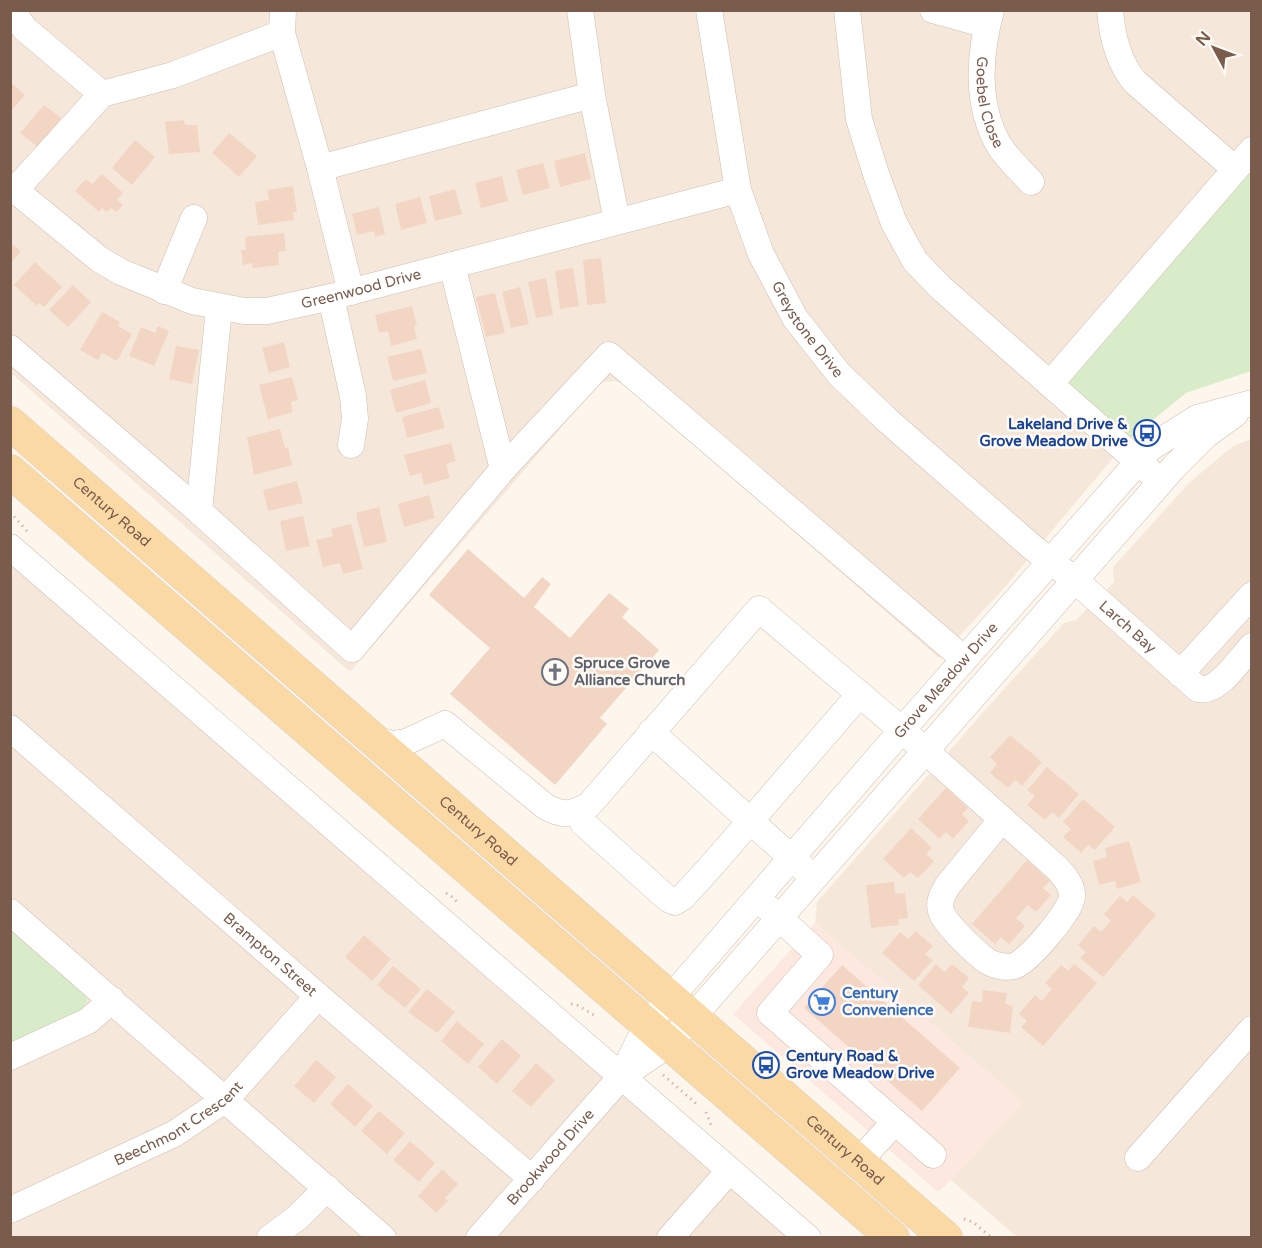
<svg xmlns="http://www.w3.org/2000/svg" width="1262" height="1248" viewBox="0 0 1262 1248" font-family="'Varela Round',sans-serif">
	<rect width="100%" height="100%" fill="#fdf6ec"/>
	<path fill="#f5e8da" d="M11,11H1251V161L1127,441L1005,587L939,658L624,384L614,381L604,382L596,387L350,672L11,373Z
		M1251,439V1237H1017L951,1180L1022,1102L815,923L817,902L995,699L1064,623L1076,620L1114,582L1113,567L1190,482L1233,446Z
		M11,549L816,1237H11Z"/>
	<path fill="#fde8e0" d="M815,923L1022,1102L951,1180L938,1192L733,1014Z"/>
	<path fill="#d8ecc9" d="M1251,161V371L1186,393L1127,441L1064,386Z
		M11,920L87,988V1001L80,1012L11,1046Z"/>
	<path fill="#f3d5c3" d="M10,82L25,95L10,112Z
		M44,105L61,118L38,147L20,133Z
		M184,120L185,125H197L200,152L169,154L165,122Z
		M229,133L257,156L239,177L212,153Z
		M135,140L155,157L132,185L112,168Z
		M585,153L591,179L560,187L554,161Z
		M543,163L550,188L523,195L516,170Z
		M102,174L123,193L117,200L123,205L116,212L111,208L107,212L102,208L99,212L75,191L86,179L92,184Z
		M502,176L508,201L481,208L475,183Z
		M293,186L297,212H293L294,220L258,225L255,202L269,200L267,190Z
		M455,189L462,214L435,221L429,196Z
		M420,197L427,223L401,230L395,204Z
		M379,207L385,234L375,237L374,231L357,235L352,214Z
		M284,233L286,251L278,252L279,265L253,268L252,263L243,265L241,250H246L245,237Z
		M10,243L21,251L10,264Z
		M601,258L606,303L587,305L583,260Z
		M35,262L62,287L44,307L39,303L37,306L14,285Z
		M573,268L579,306L560,309L555,271Z
		M546,278L553,315L536,318L528,282Z
		M73,285L91,302L68,327L49,310Z
		M520,287L529,324L511,328L502,292Z
		M495,293L505,333L486,337L476,297Z
		M412,306L417,325L414,326L417,339L391,346L388,331L379,333L375,315Z
		M102,312L120,322L118,326L132,334L117,361L102,353L98,360L80,350Z
		M158,326L169,331L154,366L129,356L141,327L155,333Z
		M284,342L290,367L269,373L262,348Z
		M176,346L199,350L192,384L169,379Z
		M421,349L427,373L393,381L387,357Z
		M292,377L298,400L291,402L293,412L268,419L259,385Z
		M425,380L431,403L396,413L390,390Z
		M439,407L445,428L407,438L402,417Z
		M280,429L285,448L288,447L292,465L254,475L247,437Z
		M451,443L456,461L446,464L450,478L424,485L421,473L410,476L404,455Z
		M297,481L303,503L268,511L263,490Z
		M429,495L435,518L404,527L398,504Z
		M379,507L387,542L364,547L356,513Z
		M303,516L310,546L286,551L280,521Z
		M351,524L363,569L343,574L340,563L323,567L316,540L333,536L331,529Z
		M468,549L524,598L542,577L551,584L534,607L570,638L609,593L629,609L622,617L659,650L600,718L607,724L555,785L450,694L490,648L429,595Z
		M1010,735L1042,762L1022,786L1015,780L1008,788L990,773L997,764L990,757Z
		M1047,767L1079,794L1059,818L1052,812L1045,820L1027,805L1035,796L1027,790Z
		M946,788L968,808L962,814L969,821L953,839L946,832L939,839L918,819Z
		M1083,799L1115,827L1095,850L1088,845L1081,853L1063,837L1071,829L1063,822Z
		M911,828L932,848L926,854L934,861L918,878L910,872L904,878L883,859Z
		M1129,841L1141,882L1117,889L1115,881L1099,885L1093,861L1107,857L1105,848Z
		M1027,860L1050,881L1043,888L1051,895L1036,912L1028,905L1016,918L1025,926L1009,944L1001,937L995,944L972,924Z
		M894,882L895,894L905,893L908,918L898,919L899,925L871,928L866,885Z
		M1133,895L1156,915L1103,977L1080,958L1086,952L1078,945L1094,926L1101,932L1111,921L1104,914L1120,896L1127,902Z
		M916,931L933,946L925,954L933,960L914,981L882,953L900,932L908,939Z
		M364,935L391,959L372,981L345,957Z
		M936,964L945,972L952,964L969,978L962,987L969,993L951,1014L918,985Z
		M1074,964L1097,983L1043,1046L1021,1027L1027,1021L1019,1014L1035,995L1042,1001L1052,989L1045,983L1061,965L1068,971Z
		M842,965L960,1068L922,1111L804,1008Z
		M393,966L421,989L405,1008L377,985Z
		M427,989L455,1012L437,1033L408,1012Z
		M983,990L1007,993L1005,1004L1013,1006L1010,1033L968,1027L972,1001L982,1002Z
		M457,1021L484,1044L468,1064L441,1041Z
		M502,1039L521,1056L497,1084L478,1067Z
		M316,1060L336,1077L314,1103L294,1086Z
		M536,1063L555,1080L531,1107L512,1091Z
		M348,1084L373,1106L355,1127L330,1104Z
		M379,1111L405,1133L387,1154L361,1131Z
		M410,1141L435,1163L419,1182L393,1160Z
		M442,1169L458,1184L445,1198L448,1201L436,1213L418,1196Z"/>
	<g fill="none" stroke-linecap="round" stroke-linejoin="round">
		<defs>
			<g id="minor">
				<path d="M11,10L25,29L102,94L173,75L282,33"/>
				<path d="M283,10L282,33L320,168L351,292"/>
				<path d="M580,10L592,95L617,221"/>
				<path id="s1" d="M709,10L738,190L761,254L795,318L839,374L887,420L1032,547L1075,580L1198,689C1218,694 1239,660 1252,646"/>
				<path d="M847,10L859,119L876,174L894,223L915,261L941,288L1150,472"/>
				<path d="M933,10L987,25"/>
				<path id="s2" d="M991,10C979,56 975,105 1000,147C1008,159 1021,171 1031,182"/>
				<path d="M1110,10C1112,36 1118,62 1135,82L1235,169"/>
				<path d="M320,168L592,95"/>
				<path id="s3" d="M10,186L99,259L121,272L192,301L244,311H267L331,297L738,190"/>
				<path d="M15,190L102,94"/>
				<path d="M452,265L503,469"/>
				<path d="M164,291L194,218"/>
				<path d="M331,297L353,396L355,419L351,445"/>
				<path d="M10,348L199,511L352,649L503,469L609,355L964,659"/>
				<path d="M1050,384L1252,150"/>
				<path d="M199,511L219,308"/>
				<path d="M10,547L808,1238"/>
				<path d="M1180,674L1252,595"/>
				<path id="s4" d="M10,728L318,996L532,1179"/>
				<path d="M651,732L804,869"/>
				<path d="M374,739L393,744L406,742L445,724L546,807C563,816 572,815 589,805L759,609L902,730L1058,869C1065,877 1073,886 1072,897C1071,911 1028,962 1014,966C1006,968 995,966 987,961C977,954 944,923 941,911C938,902 943,893 948,885L1002,819"/>
				<path d="M578,812L583,823L668,899L675,902L683,897L713,864L860,694"/>
				<path d="M767,907L820,955L770,1013L933,1155"/>
				<path d="M10,912L383,1238"/>
				<path d="M10,1057L88,1021L112,1000"/>
				<path d="M622,1076L669,1044L1173,468L1206,435L1235,414"/>
				<path d="M1138,1158L1252,1029"/>
				<path d="M859,1161L895,1122"/>
				<path id="s5" d="M10,1210L174,1134L226,1099L318,996"/>
				<path d="M270,1238L298,1217L327,1188"/>
				<path id="s6" d="M479,1238L621,1077L647,1025L902,730L1138,462L1150,448L1197,418L1252,403"/>
				<path d="M670,1238L729,1171"/>
			</g>
			<g id="major">
				<path id="s7" d="M10,423L946,1238"/>
				<path d="M10,471L893,1238"/>
			</g>
		</defs>
		<use href="#minor" stroke="#d1beb0" stroke-width="27"/>
		<use href="#major" stroke="#dad1cd" stroke-width="34"/>
		<path stroke="#d9b8a5" stroke-width="3" stroke-dasharray="1.5 4.5" stroke-linecap="butt" d="M10,512L27,531
			M446,893L454,898L459,905
			M571,1004L577,1005L594,1015
			M663,1075L699,1106
			M706,1112L711,1125
			M964,1219L973,1222L992,1238"/>
		<use href="#minor" stroke="#fff" stroke-width="26"/>
		<use href="#major" stroke="#fbd9a5" stroke-width="33"/>
	</g>
	<defs>
		<symbol id="bus-ring" viewBox="-11 -11 22 22"><circle r="9.5" fill="#fffaf3" stroke="#1a4fb4" stroke-width="1.5"/><path d="M-5-6H5V4H4V6H2V4H-2V6H-4V4H-5ZM-3.5-4V0h7V-4ZM-3.5 1.2v1.5H-2V1.2ZM2 1.2v1.5H3.5V1.2Z" fill="#1a4fb4"/></symbol>
		<symbol id="church-ring" viewBox="-11 -11 22 22"><circle r="9.5" fill="#fffaf3" stroke="#6b7280" stroke-width="1.5"/><path d="M-1.2-6h2.4v3.5h3.3v2.4h-3.3V6h-2.4V-.1h-3.3v-2.4h3.3Z" fill="#6b7280"/></symbol>
		<symbol id="supermarket-ring" viewBox="-11 -11 22 22"><circle r="9.5" fill="#fffaf3" stroke="#3f7fe0" stroke-width="1.5"/><path d="M-6-5.5h2.5l.6 2H6L4.5 2H-2.5L-4.4-4H-6ZM-1.5 3.2a1.3 1.3 0 1 0 .1 0ZM3 3.2a1.3 1.3 0 1 0 .1 0Z" fill="#3f7fe0"/></symbol>
	</defs>
	<g fill-rule="evenodd">
		<use href="#bus-ring" x="1132" y="418" width="30" height="30"/>
		<use href="#church-ring" x="540" y="657" width="30" height="30"/>
		<use href="#supermarket-ring" x="807" y="987" width="30" height="30"/>
		<use href="#bus-ring" x="751" y="1050" width="30" height="30"/>
	</g>
	<g text-anchor="middle" dominant-baseline="central" stroke-width="5" stroke-linejoin="round" paint-order="stroke">
		<g font-size="15" fill="#7a5c4d" stroke="#fffaf3">
			<text stroke="none"><textPath href="#s2" startOffset="94">Goebel Close</textPath></text>
			<text stroke="none"><textPath href="#s3" startOffset="390">Greenwood Drive</textPath></text>
			<text stroke="none"><textPath href="#s1" startOffset="339">Greystone Drive</textPath></text>
			<text stroke="none"><textPath href="#s7" startOffset="135">Century Road</textPath></text>
			<text stroke="none"><textPath href="#s1" startOffset="778">Larch Bay</textPath></text>
			<text stroke="none"><textPath href="#s6" startOffset="729">Grove Meadow Drive</textPath></text>
			<text stroke="none"><textPath href="#s7" startOffset="621">Century Road</textPath></text>
			<text stroke="none"><textPath href="#s4" startOffset="345">Brampton Street</textPath></text>
			<text stroke="none"><textPath href="#s5" startOffset="190">Beechmont Crescent</textPath></text>
			<text stroke="none"><textPath href="#s7" startOffset="1107">Century Road</textPath></text>
			<text stroke="none"><textPath href="#s6" startOffset="108">Brookwood Drive</textPath></text>
		</g>
		<g font-size="15" font-weight="bold" fill="#164399" stroke="#fffaf3" text-anchor="end">
			<text x="1128" y="424">Lakeland Drive &amp;<tspan x="1128" dy="17">Grove Meadow Drive</tspan></text>
			<text x="786" y="1056" text-anchor="start">Century Road &amp;<tspan x="786" dy="17">Grove Meadow Drive</tspan></text>
		</g>
		<g font-size="15" font-weight="bold" fill="#5b616d" stroke="#fffaf3" text-anchor="start">
			<text x="574" y="663">Spruce Grove<tspan x="574" dy="17">Alliance Church</tspan></text>
		</g>
		<g font-size="15" font-weight="bold" fill="#366cbe" stroke="#fffaf3" text-anchor="start">
			<text x="842" y="993">Century<tspan x="842" dy="17">Convenience</tspan></text>
		</g>
	</g>
	<rect width="1262" height="1248" fill="none" stroke="#7a5c4d" stroke-width="24"/>
	<g transform="translate(1214 48) rotate(311)" stroke="#fffaf3" stroke-width="4.5" paint-order="stroke">
	<path d="M0-4.5L10 22L0 15L-10 22Z" fill="#7a5c4d"/>
	<text y="-9" font-size="16" font-weight="bold" text-anchor="middle" fill="#7a5c4d">N</text>
	</g>
</svg>
